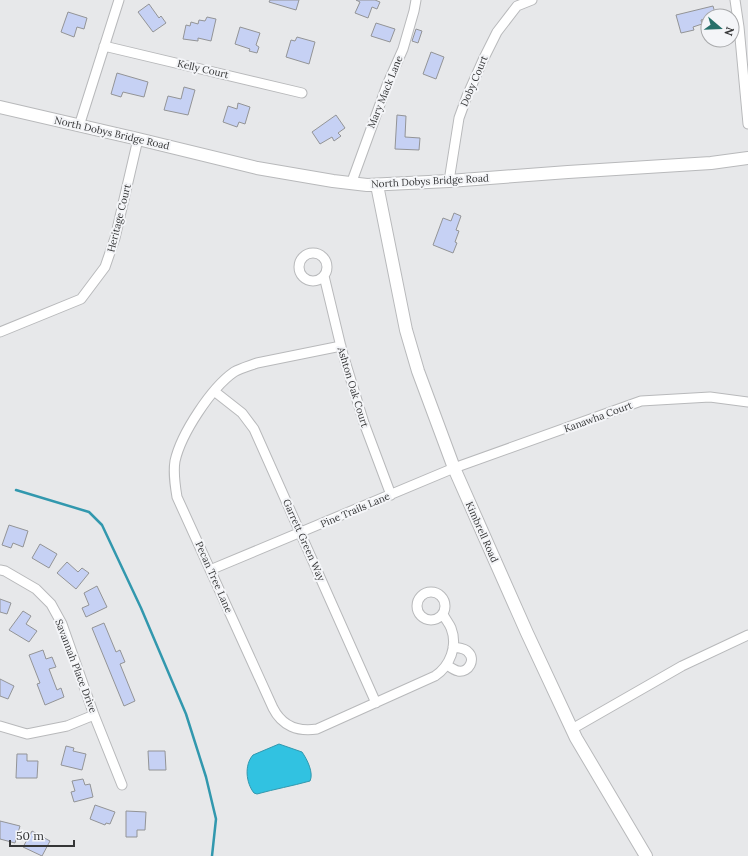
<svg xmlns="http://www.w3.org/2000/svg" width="748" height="856" viewBox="0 0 748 856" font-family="Lora,serif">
	<rect width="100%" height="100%" fill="#e7e8ea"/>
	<path fill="#31c2e1" stroke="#3298ae" d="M279,744L302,752C307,759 314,773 310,781C292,786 275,789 257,794L254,793C246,783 244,765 253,755Z"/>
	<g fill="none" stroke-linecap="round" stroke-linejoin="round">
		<path stroke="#3298ae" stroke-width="2.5" d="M16,490L89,512L102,525L141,608L186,714L206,777L216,819L212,856"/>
	</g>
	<path fill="#c6d1f4" stroke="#939496" d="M270,0H299L296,10L269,2Z
		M356,0H375L380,2L377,9L372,7L368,18L355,13L360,2Z
		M149,4L159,18L161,16L166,23L153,32L138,12Z
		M713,6L716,16H708V18L701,20L702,24L693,27L694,30L681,33L676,15Z
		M68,12L87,18L84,29L77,27L74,37L61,32Z
		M207,17L216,19L211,41L198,38V41L183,39L186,25L190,26L191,22L198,24L199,20L205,21Z
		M376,23L395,29L390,42L371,36Z
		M240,27L260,33L256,45L259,47L257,53L249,51L250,49L235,44Z
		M416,29L422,31L418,43L412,41Z
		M297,37L315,42L309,64L286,57L291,40L295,41Z
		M431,52L444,57L436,79L423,74Z
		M117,73L148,82L144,97L123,92L121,97L111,94Z
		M184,87L195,90L188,115L164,110L168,96L181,99Z
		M238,103L250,107L245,124L239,122L237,127L223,122L228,106L237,109Z
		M336,115L345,128L338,133L341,136L334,141L332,137L320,144L312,132Z
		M397,115L406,116L405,137L420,138L419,150L395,149Z
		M454,213L461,216L456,230L459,231L455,242L457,243L453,253L433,245L443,218L451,221Z
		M9,525L28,531L23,547L13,543L11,548L2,545Z
		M40,544L57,554L49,568L32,558Z
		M67,562L78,572L82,568L89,573L76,589L57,573Z
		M97,586L107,607L86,617L82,608L89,605L84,593Z
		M0,599L11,603L7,614L0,612Z
		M23,611L31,616L26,624L37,631L29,642L9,630Z
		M104,623L116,652L120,650L125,662L120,664L135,701L124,706L92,628Z
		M43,650L46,659L52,657L56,667L49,669L57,690L61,688L64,697L45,705L37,684L40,683L29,655Z
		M0,679L14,686L8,699L0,696Z
		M66,746L74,748L73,751L86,754L82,770L61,765Z
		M148,751H165L166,770H149Z
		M17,754H27V761H38L37,778H16Z
		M83,779L85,785L90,784L93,797L74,802L71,792L75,791L72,781Z
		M95,805L115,812L110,824L106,823L105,825L90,819Z
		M126,811L146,812L145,830H137V837H126Z
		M0,821L20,826L15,843L0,839Z
		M32,831L50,841L42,856L23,847Z"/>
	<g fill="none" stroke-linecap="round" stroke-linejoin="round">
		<defs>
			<path id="minor" d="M735,0L739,27L748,124
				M104,46L302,93
				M79,126L119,0
				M449,181L459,118L467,96L483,60L497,32L517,6L532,0
				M351,184L387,85L403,49L414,11L416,0
				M299 267a14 14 0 1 1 28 0a14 14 0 1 1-28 0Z
				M324,276L342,351L364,423L391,495
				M0,332L81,299L105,267L115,238L138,139
				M341,346L257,363C249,366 241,368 234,372C211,388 181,434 175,461C173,473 175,485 177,497L273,708C282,726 298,732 317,729L435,676C450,666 458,646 451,628C449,623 445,619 443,614
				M214,391L242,413L254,429L376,703
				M0,570L5,571L36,589L51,604L62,624L94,715L122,785
				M210,570L454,468L641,401L710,397L748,402
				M417 606a14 14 0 1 1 28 0a14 14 0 1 1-28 0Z
				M447,665C450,667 454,670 458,671C469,673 476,659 468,652C465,648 458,648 453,647
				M0,726L27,734L67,726L94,715
				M572,729L682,666L748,635"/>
			<path id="tertiary" d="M0,107L138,139L257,168L333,181L367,185L449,181L568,172L711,163L748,158
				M377,185L406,330L418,371L454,468L527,633L576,738L646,856"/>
		</defs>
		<use href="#minor" stroke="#b8b9bb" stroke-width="11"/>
		<use href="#tertiary" stroke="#b8b9bb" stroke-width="14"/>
		<use href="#minor" stroke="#fff" stroke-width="9"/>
		<use href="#tertiary" stroke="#fff" stroke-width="12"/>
	</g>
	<g text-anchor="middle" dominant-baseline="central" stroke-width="4" stroke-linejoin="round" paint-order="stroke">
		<g font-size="10" fill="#353637" stroke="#f4f5f8">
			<text transform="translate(203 69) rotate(13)">Kelly Court</text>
			<text transform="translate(474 81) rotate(-67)">Doby Court</text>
			<text transform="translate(385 92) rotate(-68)">Mary Mack Lane</text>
			<text transform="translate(112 133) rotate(13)">North Dobys Bridge Road</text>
			<text transform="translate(430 181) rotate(-3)">North Dobys Bridge Road</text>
			<text transform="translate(119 218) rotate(-76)">Heritage Court</text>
			<text transform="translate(353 387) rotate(73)">Ashton Oak Court</text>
			<text transform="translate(598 417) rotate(-20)">Kanawha Court</text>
			<text transform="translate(355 510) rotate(-23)">Pine Trails Lane</text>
			<text transform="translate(482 532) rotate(66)">Kimbrell Road</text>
			<text transform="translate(304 540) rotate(66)">Garrett Green Way</text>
			<text transform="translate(214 577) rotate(66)">Pecan Tree Lane</text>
			<text transform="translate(76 666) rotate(69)">Savannah Place Drive</text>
		</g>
	</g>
	<g transform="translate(720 28) rotate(109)"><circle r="19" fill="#f4f5f8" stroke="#a8a9ab"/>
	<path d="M0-3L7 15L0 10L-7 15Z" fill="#27706a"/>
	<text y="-6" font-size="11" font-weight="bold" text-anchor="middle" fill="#353637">N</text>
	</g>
	<path d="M10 840v6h64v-6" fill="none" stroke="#353637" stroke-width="2"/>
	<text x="16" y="840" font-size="12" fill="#353637" stroke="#f4f5f8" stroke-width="3" paint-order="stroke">50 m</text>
</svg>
